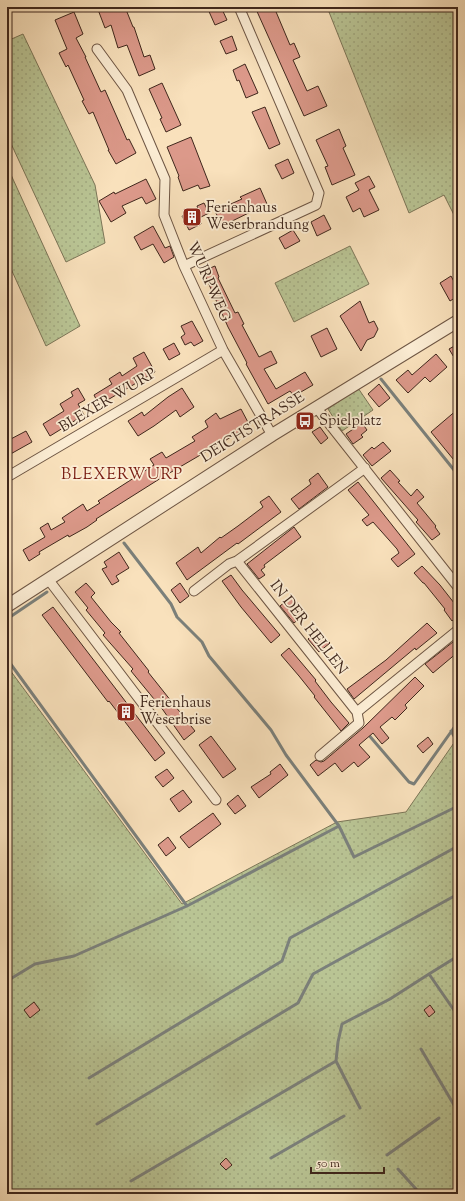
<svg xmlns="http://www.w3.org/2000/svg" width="465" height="1201" viewBox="0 0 465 1201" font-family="'Sorts Mill Goudy',serif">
	<defs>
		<pattern id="green-dots" width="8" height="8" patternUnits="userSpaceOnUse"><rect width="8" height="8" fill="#b9c494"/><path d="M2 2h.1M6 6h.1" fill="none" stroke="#a0a87f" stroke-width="1.8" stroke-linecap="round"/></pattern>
	</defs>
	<rect width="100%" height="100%" fill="#f9e1bc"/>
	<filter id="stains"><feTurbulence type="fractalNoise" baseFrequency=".005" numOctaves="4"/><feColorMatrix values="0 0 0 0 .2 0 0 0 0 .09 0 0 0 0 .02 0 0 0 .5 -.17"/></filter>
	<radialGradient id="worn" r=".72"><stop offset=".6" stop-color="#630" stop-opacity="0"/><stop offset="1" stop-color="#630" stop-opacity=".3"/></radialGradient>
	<path fill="url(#green-dots)" stroke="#7c7658" d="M327,7H458V223L444,195L409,213Z
		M23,34L95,185L105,243L66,262L7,135V41Z
		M7,166L80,326L46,346L7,260Z
		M350,246L369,284L294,322L275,283Z
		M358,388L373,410L342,431L328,409Z
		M7,666L182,904L337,822L406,812L458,737V1194H7Z"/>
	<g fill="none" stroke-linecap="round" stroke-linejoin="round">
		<path stroke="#7b807b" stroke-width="3" d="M381,379L458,475
			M124,543L171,604L177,617L202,642L209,656L271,730L286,755L339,826L354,857L458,806
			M7,619L47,592
			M7,659L187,906
			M451,731L458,743
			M367,733L409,782L414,784L458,722
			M429,974L458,956
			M7,981L35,964L74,956L187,906L339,826
			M421,1049L454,1105
			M457,1049L458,1051
			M336,1061L360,1108
			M89,1078L282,961L290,938L458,846
			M97,1124L298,1003L313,974L458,894
			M387,1155L439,1118
			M271,1158L344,1116
			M398,1169L416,1189L421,1194
			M131,1181L336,1061L338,1042L342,1024L390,999L429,974L458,1016"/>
	</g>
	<path fill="#dc998a" stroke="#3f271c" d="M97,7H125L133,27H134L144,57L150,55L155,69L139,76L127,45L118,48L111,25L105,28Z
		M207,7H221L227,20L215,25Z
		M255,7H274L290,45L294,43L300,57L293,60L307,91L318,86L327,106L304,116Z
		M74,12L83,34L76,38L86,57H85L101,92L105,90L127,140L129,139L136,153L116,164L108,150H109L93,112L89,114L82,101L84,100L68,65L66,67L59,53L67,49L55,20Z
		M232,36L237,50L226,54L220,41Z
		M245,64L258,93L246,98L239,80L237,81L233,70Z
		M162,83L181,125L166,132L160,119L162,118L149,89Z
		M265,107L280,144L269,149L252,112Z
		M339,129L346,146L343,148L355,175L332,185L325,167L328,166L316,140Z
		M191,137L210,186L200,189L198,185L183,191L178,177L179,176L167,147Z
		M288,159L294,173L282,179L275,165Z
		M369,176L375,187L369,190L379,210L364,217L360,208L353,212L346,197L359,190L355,183Z
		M146,179L156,199L146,204L142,197L122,206L126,213L111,222L99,201L114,192L115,194Z
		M260,188L267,204L222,226L215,211L242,199L240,197Z
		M204,203L209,213L199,218L201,224L189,230L182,216L198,209L197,206Z
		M324,215L331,229L317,236L311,222Z
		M153,226L165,248L170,246L174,257L164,263L153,244L141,250L134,237Z
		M293,230L300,241L285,249L279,238Z
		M215,266L219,277L218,278L235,313L238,312L244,324L242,325L259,357L271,351L277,363L264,369L276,389L305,372L313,385L294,396L290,391L268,404L246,364L247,363L228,327L203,271Z
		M451,276L458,289V296L450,301L440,283Z
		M360,301L369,323L374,321L378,329L374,337L367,340L361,351L340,316Z
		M192,321L203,341L194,346L191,342L185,345L181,337L185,334L181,326Z
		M327,328L337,349L321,357L311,336Z
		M174,343L180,354L169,360L163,349Z
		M458,344V364L449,349Z
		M144,352L155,372L99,405L94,395L112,384L109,379L120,372L122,376L137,366L133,358Z
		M436,354L447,367L430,382L425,377L408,393L396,380L408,370L412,375Z
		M379,384L390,398L379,407L368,394Z
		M78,388L85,400L78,404L84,415L50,436L43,424L64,411L60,404L73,396L71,392Z
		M182,388L194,407L180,417L176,410L154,426L138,436L128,421L142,412L144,416L168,397Z
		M241,409L250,426L161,478L96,519L97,520L87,527L69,537L68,535L39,552L40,554L29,561L23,550L45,537L40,528L48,523L51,530L65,522L62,518L83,504L87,511L100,503L98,501L154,465L150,459L162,452L166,458L195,441L192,437L208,427L205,421L216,413L220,419Z
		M458,409V465L431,432Z
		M362,423L367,430L361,435L363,437L353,444L346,434Z
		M320,427L328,438L321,444L312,432Z
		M26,431L32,442L7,456V441Z
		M383,442L391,451L372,466L363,455L372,447L374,449Z
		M390,470L400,481L398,482L411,496L417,489L424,497L417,503L436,526L435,527L440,534L432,540L416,522L418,520L381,478Z
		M318,473L328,487L299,509L291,499L311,484L309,480Z
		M358,482L415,554L398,567L391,559L399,553L397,549L373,522L367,526L362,520L369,515L348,490Z
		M269,496L281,512L238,544L237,543L187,580L176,563L198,547L201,553L220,537L221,538L238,526L263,507L260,502Z
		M294,527L301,537L264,565L265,567L261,570L265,575L259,579L247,564Z
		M119,552L129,568L116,576L119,581L112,585L102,569L107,567L104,562Z
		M422,566L440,585L458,608V616L452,621L444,610L445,609L424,583H423L414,573Z
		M231,575L242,590L280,635L271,643L241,607L222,581Z
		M86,583L95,593L91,597L111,622L121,632L119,633L149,671L148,672L195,731L184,740L163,710L131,671L133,669L103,635L105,633L86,610L88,608L75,592Z
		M180,583L189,596L180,603L171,590Z
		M292,596L306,613L294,623L280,606Z
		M53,607L165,753L155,761L109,701L108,702L42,615Z
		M427,623L437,633L416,650L415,648L354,699L347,689L386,660Z
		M318,630L330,643L319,652L308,639Z
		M458,638V652L433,673L425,664Z
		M289,648L316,680L315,681L331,702L349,723L341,731L314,697L315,696L299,676L281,655Z
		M415,677L424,686L405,705L407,708L395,720L392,717L380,727L389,738L382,744L373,733L359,745L370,757L358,767L354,762L342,772L335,763L318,776L310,765L316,760L321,762L324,761L363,728Z
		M211,736L236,769L223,778L199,745Z
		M428,737L433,744L423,753L417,746Z
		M280,764L288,775L259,798L251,787L271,774L270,772Z
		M167,769L174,778L163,787L155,777Z
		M183,790L192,802L179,812L170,799Z
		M238,795L246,806L235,814L227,804Z
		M213,813L221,824L189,848L180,837Z
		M168,837L176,848L166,856L158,845Z
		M34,1002L40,1010L30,1018L24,1010Z
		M430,1005L435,1012L429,1017L424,1010Z
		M226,1158L232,1165L226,1170L220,1164Z"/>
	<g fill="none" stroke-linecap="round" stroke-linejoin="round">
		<defs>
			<path id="minor" d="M97,49L127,90L165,179L164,215L184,266L223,350L272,435
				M184,266L316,205L319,193L239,7
				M316,407L458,587
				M7,477L223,350
				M237,561L357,712
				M48,579L216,800
				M194,591L229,564L237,561L365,468
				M320,756L359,723L357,712L458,630"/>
			<path id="tertiary" d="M7,606L272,435L458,321"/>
		</defs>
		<use href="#minor" stroke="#6e5644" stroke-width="11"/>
		<use href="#tertiary" stroke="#6e5644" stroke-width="14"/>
		<use href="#minor" stroke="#fbecd3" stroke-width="9"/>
		<use href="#tertiary" stroke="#fbecd3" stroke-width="12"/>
	</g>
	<defs>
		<symbol id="building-square" viewBox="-11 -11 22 22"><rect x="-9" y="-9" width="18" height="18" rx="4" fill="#8f2418" stroke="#fbecd3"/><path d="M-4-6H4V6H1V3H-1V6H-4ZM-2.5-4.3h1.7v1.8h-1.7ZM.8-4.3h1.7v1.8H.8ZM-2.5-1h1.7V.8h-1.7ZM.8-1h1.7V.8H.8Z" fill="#fff"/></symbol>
		<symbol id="bus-square" viewBox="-11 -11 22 22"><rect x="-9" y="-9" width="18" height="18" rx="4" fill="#8f2418" stroke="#fbecd3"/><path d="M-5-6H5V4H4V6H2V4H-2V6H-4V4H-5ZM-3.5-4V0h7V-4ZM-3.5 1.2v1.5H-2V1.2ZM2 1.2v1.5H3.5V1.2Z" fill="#fff"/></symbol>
	</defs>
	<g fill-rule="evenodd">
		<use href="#building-square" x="181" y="206" width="22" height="22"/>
		<use href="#bus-square" x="294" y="410" width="22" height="22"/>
		<use href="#building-square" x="115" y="701" width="22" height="22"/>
	</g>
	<g text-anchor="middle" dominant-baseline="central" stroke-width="3.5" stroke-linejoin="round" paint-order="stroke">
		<g font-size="15" fill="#3f271c" stroke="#fbecd3" text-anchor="start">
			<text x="206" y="208">Ferienhaus<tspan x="206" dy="17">Weserbrandung</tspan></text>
			<text x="319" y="421">Spielplatz</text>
			<text x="140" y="703">Ferienhaus<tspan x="140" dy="17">Weserbrise</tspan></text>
		</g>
		<g font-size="15" fill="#3f271c" stroke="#fbecd3">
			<text transform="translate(208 282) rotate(66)">WURPWEG</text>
			<text transform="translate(108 401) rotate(-31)">BLEXER WURP</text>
			<text transform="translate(253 428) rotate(-32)">DEICHSTRASSE</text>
			<text transform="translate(308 628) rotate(52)">IN DER HELLEN</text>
		</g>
		<g font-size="16" letter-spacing="1" fill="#7a1f14" stroke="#fbecd3">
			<text x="122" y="475">BLEXERWURP</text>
		</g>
	</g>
	<rect width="465" height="1201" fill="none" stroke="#f9e1bc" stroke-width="24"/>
	<rect x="8" y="8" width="449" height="1185" fill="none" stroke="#3f271c" stroke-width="2"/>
	<rect x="12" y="12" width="441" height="1177" fill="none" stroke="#3f271c"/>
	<path d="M311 1167v6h73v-6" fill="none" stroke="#3f271c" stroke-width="2"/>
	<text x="317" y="1167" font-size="12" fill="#3f271c" stroke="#fbecd3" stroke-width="3" paint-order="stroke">50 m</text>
	<rect width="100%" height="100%" filter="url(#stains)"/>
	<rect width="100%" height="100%" fill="url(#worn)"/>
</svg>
